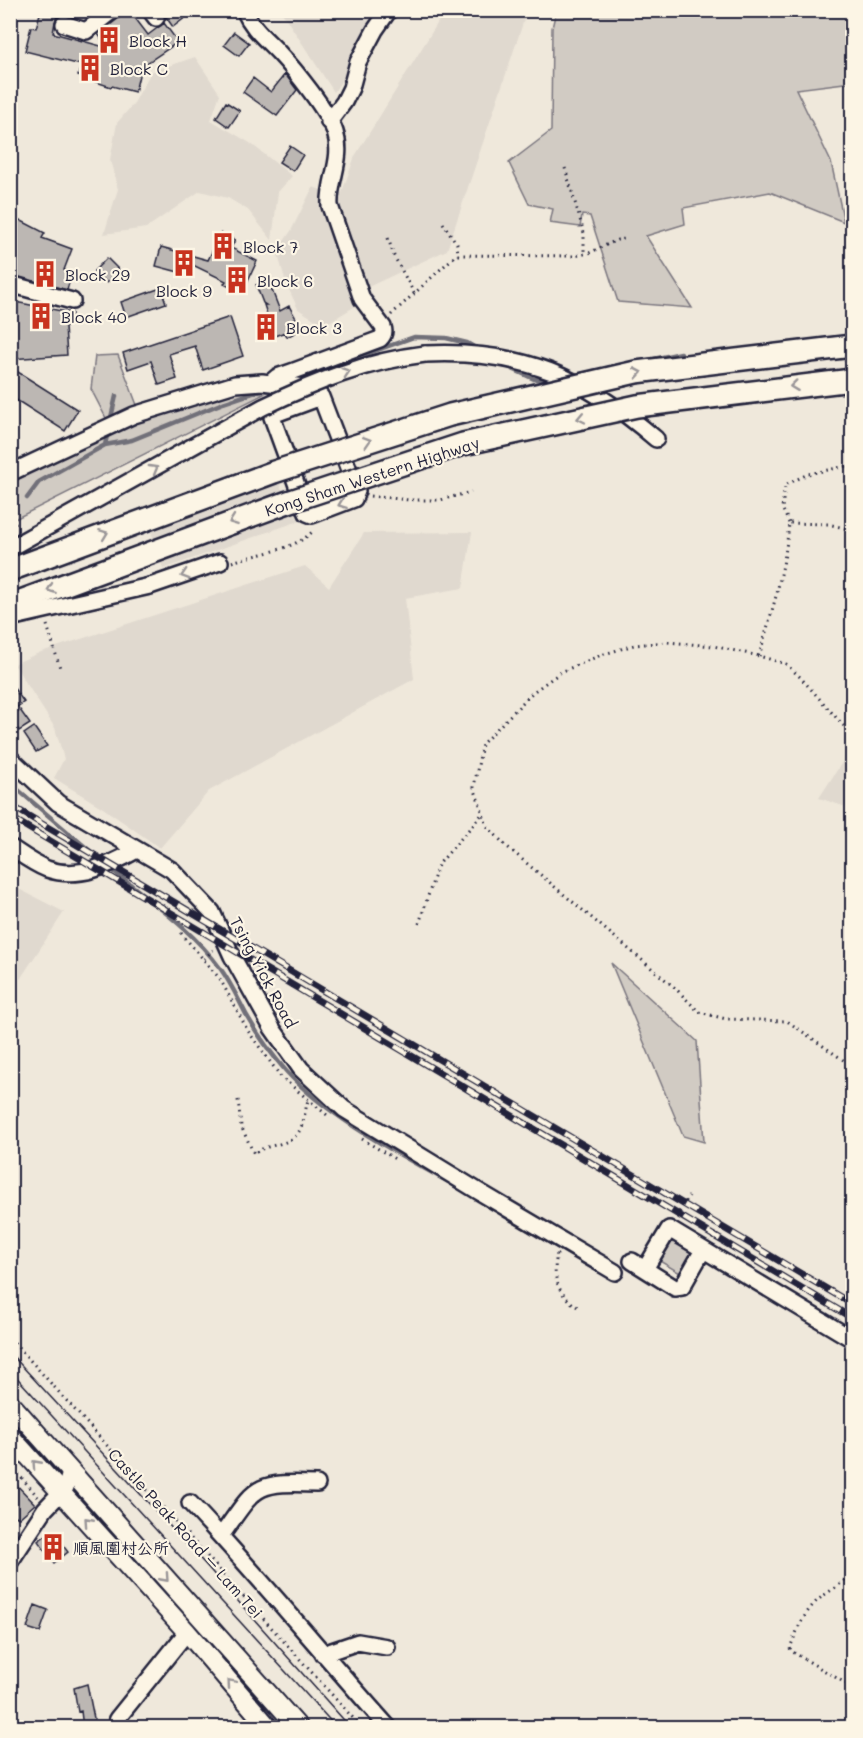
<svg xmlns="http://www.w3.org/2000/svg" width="863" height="1738" viewBox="0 0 863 1738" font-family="Mali,'LXGW WenKai TC',sans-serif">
	<rect width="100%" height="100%" fill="#efe8db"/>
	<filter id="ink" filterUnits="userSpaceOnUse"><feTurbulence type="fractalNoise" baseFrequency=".0167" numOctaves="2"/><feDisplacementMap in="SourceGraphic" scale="12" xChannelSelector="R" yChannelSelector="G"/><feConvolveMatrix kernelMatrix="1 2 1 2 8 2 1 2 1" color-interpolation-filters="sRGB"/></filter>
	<g filter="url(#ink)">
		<path fill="#e0d9cf" d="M281,11H389L334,92Z
			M445,11H527L447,250L368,287L338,203L355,156Z
			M195,57L220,94L211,120L250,143L292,176L278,192L272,240L248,210L228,198L200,191L146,228L104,234L118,189L110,160L117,123L134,103L151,72Z
			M313,187L324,191V206L354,307L331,321L322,324L298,309L286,283L277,251L291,231Z
			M271,460L291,514L295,513L299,521L163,569L143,506Z
			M472,532L463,588L405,598L414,679L209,791L160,848L103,808L54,778L64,759L55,728L14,664L41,652L305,566L329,587L364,533Z
			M852,747V809L819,798Z
			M11,885L64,912L11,993Z"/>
		<path fill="#d1cbc3" stroke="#7a767f" stroke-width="1.5" d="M556,11H852V82L796,89L831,162L844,222L770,192L683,208L685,224L646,236L692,308L618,302L590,216L582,215L580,227L550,223L553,209L529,204L509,163L551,131L552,28Z
			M118,355L137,405L106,418L91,389L95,356Z
			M231,389L264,394L11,521V483L122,426Z
			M611,963L697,1041L704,1142L683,1136Z
			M673,1236L695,1249L680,1273L658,1260Z"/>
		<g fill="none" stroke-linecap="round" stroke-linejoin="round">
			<path stroke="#716f79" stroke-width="4.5" d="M649,360L681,353
				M504,365L534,379L555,380
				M293,380L414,337L446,338L467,343L479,350
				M110,422L116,396
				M105,445L132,440L223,403L268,388
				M27,498L39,482L105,445L108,431
				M10,783L103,862
				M109,867C147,899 191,928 220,968C231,983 238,999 247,1016C258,1035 272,1055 286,1071C330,1120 411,1160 468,1193
				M503,1215L591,1267"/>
		</g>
		<path fill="#bcb7b3" stroke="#22223b" stroke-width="1.5" d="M41,10H59L55,22L53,33L108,48L98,34L119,18L123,10H129L148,35L164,23L178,42L141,67L135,92L112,86L111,87L78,76L81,65L25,51L31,27L36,28Z
			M174,10H195L173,27L166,17Z
			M234,32L249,43L239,56L224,45Z
			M285,74L297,90L277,116L243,92L253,78L271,92Z
			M226,102L240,111L229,127L216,118Z
			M290,146L303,155L293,171L279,162Z
			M10,215L45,233L42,238L72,249L64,270L72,272L67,290L10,275Z
			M221,233L235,240L231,248L257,261L242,293L224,284L226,281L193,265L190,275L156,266L161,247L208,260Z
			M107,258L119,270L107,283L94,271Z
			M268,280L280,311L289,306L302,329L287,337L285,332L264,340L256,318L267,314L264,305H266L263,303L256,285Z
			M161,288L166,303L126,317L121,302Z
			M15,302L72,313L70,323L65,327L67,355L10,359V307H14Z
			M230,317L243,356L203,370L195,346L169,354L177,379L159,385L151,361L128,369L123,353Z
			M10,367L78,410L65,431L10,396Z
			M10,683L24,702L10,712Z
			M20,710L30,724L19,731L10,716Z
			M34,727L47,746L36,752L24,734Z
			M10,1478L35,1504L19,1518L10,1513Z
			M52,1531L68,1552L54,1563L38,1541Z
			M35,1605L48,1610L40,1632L27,1628Z
			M87,1684L96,1728H83L81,1711L78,1712L74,1688Z"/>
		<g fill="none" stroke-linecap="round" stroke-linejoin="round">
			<defs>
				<path id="minor" d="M150,10L156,18
					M244,10C253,30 265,38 279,53C295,70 328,111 335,132C344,159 328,181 330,206L362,299L383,327C385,332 384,335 380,339L294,371L277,377L270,383
					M64,24L86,31L113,10
					M329,122L344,102L351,88L358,62L375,30L389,10
					M10,284L72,301
					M425,354C522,349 584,377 656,439
					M10,473L134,415L235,384L262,382L313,388L321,397L357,491L354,499L312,515L307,513L272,417L275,414L321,397
					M150,586L220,562
					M10,758L58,803L172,870L212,912L232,956L272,1028L301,1069L344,1109L478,1191L615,1272
					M10,847C22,855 34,864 47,869C79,880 110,865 137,850
					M632,1261L675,1288L682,1287L703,1250
					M645,1269L669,1229L852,1339
					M190,1503C259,1576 322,1653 389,1728
					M221,1536C256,1487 253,1481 317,1484
					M10,1562L45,1509L66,1487L70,1472
					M323,1654L358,1642L387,1647
					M122,1728L117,1719L187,1632"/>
				<path id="major" d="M10,1403L299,1728
					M10,1436L187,1632L269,1728"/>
			</defs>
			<use href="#minor" stroke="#22223b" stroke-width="20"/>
			<use href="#major" stroke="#22223b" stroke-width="22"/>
			<path stroke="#22223b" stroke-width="3" stroke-dasharray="1.5 4.5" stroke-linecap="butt" d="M565,168L584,233V254
				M443,223L457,244L458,255
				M388,238L394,256L415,295
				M391,315L456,255L575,256L589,253L617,240L625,239
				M370,496L409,500H440L471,492
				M10,505L17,527
				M789,523L782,508L785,485L808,474L852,465
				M232,562C259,553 294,551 314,530
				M47,625L60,668
				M759,656C772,612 785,569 789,523L828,524L852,530
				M852,735L800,677L786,664L759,656L713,646L667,642L634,645L601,655L561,672L533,692L482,744L474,787L487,826L505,845L674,987L699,1012L726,1019L787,1021L852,1066
				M419,924L438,865L483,813
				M181,933L220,979L248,1031L281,1077L327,1115
				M204,959L213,950
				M238,1100L241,1126L254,1154C266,1143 288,1147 298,1133C304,1125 305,1110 308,1100
				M362,1139L395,1159
				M676,1217L689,1196
				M556,1254L557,1255C551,1280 560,1297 581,1309
				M10,1338L362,1728
				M10,1464L38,1497
				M852,1570C843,1587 825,1591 813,1605C802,1617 796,1633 790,1648L791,1651L852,1687
				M847,1728L852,1720"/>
			<use href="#minor" stroke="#fcf5e5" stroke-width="15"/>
			<use href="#major" stroke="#fcf5e5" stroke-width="18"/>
			<path stroke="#22223b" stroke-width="1.5" d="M10,1353L204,1563L351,1728
				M10,1370L337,1728"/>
			<defs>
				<path id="rail" d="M10,805L852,1304
					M10,817L852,1318"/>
			</defs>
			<use href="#rail" stroke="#22223b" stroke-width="7"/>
			<use href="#rail" stroke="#fcf5e5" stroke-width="4.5" stroke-dasharray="14" stroke-linecap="butt"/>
			<defs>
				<path id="minor-bridge" d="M10,548L263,407C315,382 367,361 425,354
					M10,618L150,586"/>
				<path id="highway-bridge" d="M10,570L274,472L450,415L636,372L852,346
					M10,605L288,502L463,444L637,406L852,380"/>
			</defs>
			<use href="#minor-bridge" stroke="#22223b" stroke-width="20" stroke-linecap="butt"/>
			<use href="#highway-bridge" stroke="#22223b" stroke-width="26" stroke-linecap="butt"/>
			<use href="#minor-bridge" stroke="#fcf5e5" stroke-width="15"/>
			<use href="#highway-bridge" stroke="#fcf5e5" stroke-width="21"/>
		</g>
		<defs><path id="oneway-chevron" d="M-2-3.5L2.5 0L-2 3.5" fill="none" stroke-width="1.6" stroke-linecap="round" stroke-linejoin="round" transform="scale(1.5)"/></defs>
		<g stroke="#9a9698">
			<use href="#oneway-chevron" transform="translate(346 372) rotate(-19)"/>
			<use href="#oneway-chevron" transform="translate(638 373) rotate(-10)"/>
			<use href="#oneway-chevron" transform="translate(794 386) rotate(173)"/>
			<use href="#oneway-chevron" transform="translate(581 418) rotate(168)"/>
			<use href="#oneway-chevron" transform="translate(367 441) rotate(-18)"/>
			<use href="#oneway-chevron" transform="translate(154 469) rotate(-30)"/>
			<use href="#oneway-chevron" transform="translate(342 504) rotate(159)"/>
			<use href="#oneway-chevron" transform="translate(233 521) rotate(160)"/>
			<use href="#oneway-chevron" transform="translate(104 534) rotate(-21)"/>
			<use href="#oneway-chevron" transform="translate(185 575) rotate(162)"/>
			<use href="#oneway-chevron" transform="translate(51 589) rotate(160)"/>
			<use href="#oneway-chevron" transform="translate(36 1464) rotate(-132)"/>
			<use href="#oneway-chevron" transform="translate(88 1521) rotate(-132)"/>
			<use href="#oneway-chevron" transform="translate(165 1578) rotate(48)"/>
			<use href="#oneway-chevron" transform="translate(231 1683) rotate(-131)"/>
		</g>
	</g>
	<defs>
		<symbol id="building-bare" viewBox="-9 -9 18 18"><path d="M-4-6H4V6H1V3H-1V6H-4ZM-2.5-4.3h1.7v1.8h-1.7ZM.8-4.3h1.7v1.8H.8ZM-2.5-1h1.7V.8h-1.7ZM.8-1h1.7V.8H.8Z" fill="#c8321e" stroke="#fcf5e5" stroke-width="2.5" paint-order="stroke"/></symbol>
	</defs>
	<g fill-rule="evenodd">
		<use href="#building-bare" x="90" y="21" width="38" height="38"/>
		<use href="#building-bare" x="71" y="49" width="38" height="38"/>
		<use href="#building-bare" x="204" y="227" width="38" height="38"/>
		<use href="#building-bare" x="165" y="244" width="38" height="38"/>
		<use href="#building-bare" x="26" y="255" width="38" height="38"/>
		<use href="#building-bare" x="218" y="261" width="38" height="38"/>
		<use href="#building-bare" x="22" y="297" width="38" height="38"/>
		<use href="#building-bare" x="247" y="308" width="38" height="38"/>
		<use href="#building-bare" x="34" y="1528" width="38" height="38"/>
	</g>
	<g text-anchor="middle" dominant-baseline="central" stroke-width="4.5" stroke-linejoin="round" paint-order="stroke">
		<g font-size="16" fill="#22223b" stroke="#fcf5e5" text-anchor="start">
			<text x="129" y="40">Block H</text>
			<text x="110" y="68">Block C</text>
			<text x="243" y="246">Block 7</text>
			<text x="65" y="274">Block 29</text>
			<text x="257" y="280">Block 6</text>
			<text x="184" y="290" text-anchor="middle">Block 9</text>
			<text x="61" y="316">Block 40</text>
			<text x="286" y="327">Block 3</text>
			<text x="73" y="1547">順風圍村公所</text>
		</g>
		<g font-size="16" fill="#22223b" stroke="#fcf5e5">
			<text transform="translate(372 476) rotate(-18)">Kong Sham Western Highway</text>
			<text transform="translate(264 972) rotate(62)">Tsing Yick Road</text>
			<text transform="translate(186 1533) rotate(48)">Castle Peak Road – Lam Tei</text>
		</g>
	</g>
	<rect width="863" height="1738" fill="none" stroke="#fcf5e5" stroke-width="36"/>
	<rect x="18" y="18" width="827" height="1702" fill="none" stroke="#22223b" stroke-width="2" filter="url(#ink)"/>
</svg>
